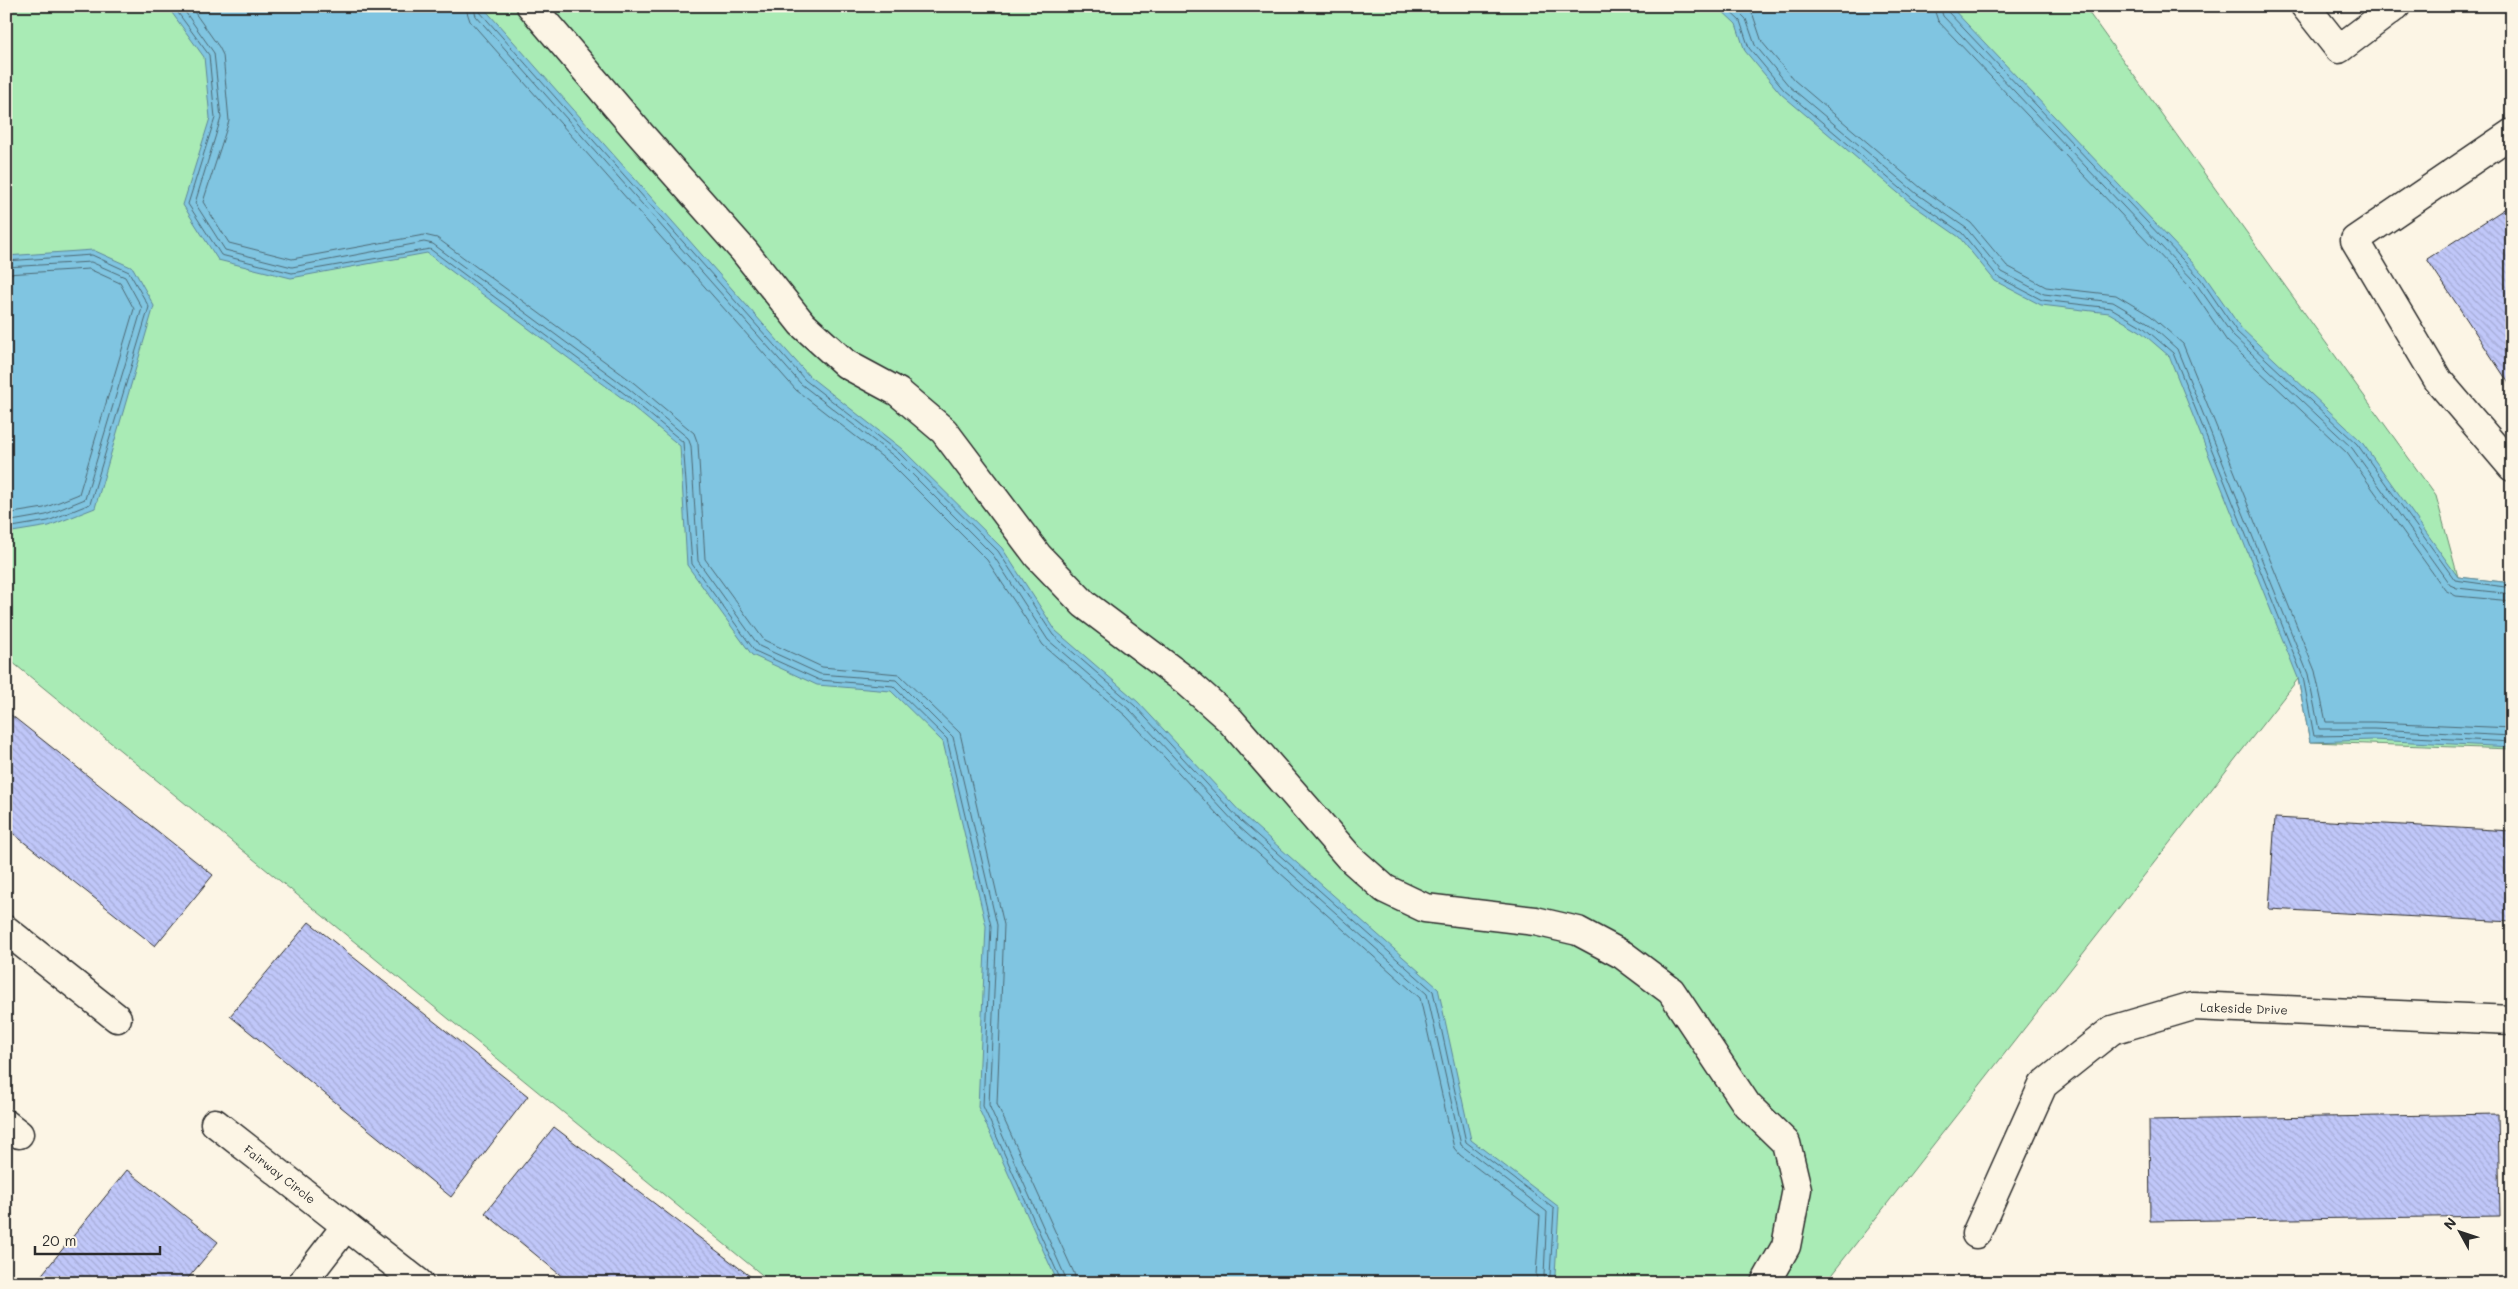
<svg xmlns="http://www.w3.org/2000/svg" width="2518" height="1289" viewBox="0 0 2518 1289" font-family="Mali,sans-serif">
	<defs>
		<pattern id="building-back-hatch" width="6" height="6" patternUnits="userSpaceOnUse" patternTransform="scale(1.25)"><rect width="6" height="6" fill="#c0c7f9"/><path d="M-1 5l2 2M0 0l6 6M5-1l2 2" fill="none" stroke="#a5abd6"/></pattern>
	</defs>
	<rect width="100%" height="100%" fill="#fcf5e5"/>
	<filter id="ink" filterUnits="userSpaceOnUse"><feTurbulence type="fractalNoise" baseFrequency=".02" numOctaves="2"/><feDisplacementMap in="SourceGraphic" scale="10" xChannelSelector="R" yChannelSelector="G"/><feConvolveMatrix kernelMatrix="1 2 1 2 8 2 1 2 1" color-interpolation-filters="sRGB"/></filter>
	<g filter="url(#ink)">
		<path fill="#a9ebb5" stroke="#6a8b70" d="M6,6H2084L2436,496L2458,577L2512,583V749L2310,742L2298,679L1825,1283H772L6,657Z"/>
		<path fill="#80c5e1" stroke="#5e8798" d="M167,6H482L809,376L902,449L1002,548L1056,631L1138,702L1245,817L1438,988L1471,1140L1559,1207L1555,1275L1560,1283H1058L978,1107L986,926L943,742L891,691L817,685L752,655L687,565L680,446L622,398L427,253L291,278L218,260L183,205L210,118L204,57Z
			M1717,6H1950L2204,275L2241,328L2361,441L2458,577L2512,583V747L2373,740L2310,742L2298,678L2169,356L2140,331L2109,313L2041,305L1995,281L1959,237L1910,203L1781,94L1745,51L1736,24Z
			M93,250L133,268L154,306L95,508L49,526L6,533V256Z"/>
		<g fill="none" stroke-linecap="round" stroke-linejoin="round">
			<path stroke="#4d6974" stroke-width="1" d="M173,6L209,55L215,118L188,204L221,255L292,273L430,249L625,394L683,442L692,564L755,651L819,680L893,686L947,739L991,926L983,1106L1062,1283
				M181,6L214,53L221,118L195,203L225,250L292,267L424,242L433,244L629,389L688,438L691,446L698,561L759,646L820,674L896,680L953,737L997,925L989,1105L1068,1283
				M190,6L219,47L223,55L229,121L203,202L229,243L292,259L424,235L437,238L634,383L694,433L698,444L705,559L764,640L822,667L899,674L960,733L1004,925L997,1104L1074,1273L1076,1283
				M465,6L470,21L796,390L890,463L987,560L1043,645L1126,716L1232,830L1420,998L1454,1148L1460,1155L1540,1216L1536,1275L1538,1283
				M473,6L476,16L801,384L895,457L993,555L1048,640L1131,711L1237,825L1427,994L1461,1145L1547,1212L1544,1275L1546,1283
				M479,6L480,12L805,380L899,453L998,551L1053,635L1135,706L1241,821L1433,991L1466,1142L1554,1209L1550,1275L1554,1283
				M1724,6L1740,21L1749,48L1784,90L1913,199L1962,233L1998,277L2042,300L2111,308L2143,327L2173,353L2303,677L2314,736L2373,735L2512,742
				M1733,6L1746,19L1755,45L1789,86L1917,194L1966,228L2002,272L2044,294L2113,302L2147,322L2177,349L2308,674L2319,729H2374L2512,736
				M1744,6L1753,15L1762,42L1794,80L1921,188L1971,223L2007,266L2046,287L2116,295L2151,316L2183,344L2315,671L2326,722H2374L2512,728
				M1933,6L1938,21L2190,287L2227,341L2347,453L2445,590L2456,596L2512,601
				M1940,6L1943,16L2195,282L2233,336L2352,448L2450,585L2457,588L2512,594
				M1946,6L1948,12L2200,278L2237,332L2357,444L2455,580L2512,588
				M6,261L92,255L129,272L149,307L90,504L48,521L6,528
				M6,267L91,262L125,277L142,308L85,499L46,515L6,522
				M6,274L89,269L120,283L134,309L79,494L44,508L6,514"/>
		</g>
		<path fill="url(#building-back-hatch)" stroke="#2b2b2b" d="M2512,204V388L2427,259Z
			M6,711L213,875L155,946L6,828Z
			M2275,818L2512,831V922L2269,909Z
			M309,922L528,1096L451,1197L230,1016Z
			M2498,1114L2500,1216L2150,1221L2149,1120Z
			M554,1127L759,1283H570L485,1213Z
			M127,1170L218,1242L184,1283H35Z"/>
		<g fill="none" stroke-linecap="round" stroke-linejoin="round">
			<defs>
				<path id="minor" d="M531,6L641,135L744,251L802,324L846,364L898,392L944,431L1038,556L1084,604L1185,680L1230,720L1349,857L1385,889L1425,908L1535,921L1578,931L1623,955L1671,991L1747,1105L1786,1143L1797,1189L1786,1246L1765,1283
					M2305,6L2339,49L2396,6
					M2512,133L2355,240L2438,380L2512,467
					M6,930L117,1018
					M215,1123L419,1283
					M6,1124L19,1134
					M1976,1234L2043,1085L2112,1030L2193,1006L2512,1020
					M302,1283L346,1226"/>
			</defs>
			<use href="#minor" stroke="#2b2b2b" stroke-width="31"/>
			<use href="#minor" stroke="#fcf5e5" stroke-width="28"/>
		</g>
	</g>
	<g text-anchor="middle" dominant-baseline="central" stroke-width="4" stroke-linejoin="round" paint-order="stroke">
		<g font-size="12" fill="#2b2b2b" stroke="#fcf5e5">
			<text transform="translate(2244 1008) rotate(2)">Lakeside Drive</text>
			<text transform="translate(280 1174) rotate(38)">Fairway Circle</text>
		</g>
	</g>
	<rect width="2518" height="1289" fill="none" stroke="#fcf5e5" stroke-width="25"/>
	<rect x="12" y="12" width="2493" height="1264" fill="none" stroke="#2b2b2b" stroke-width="2" filter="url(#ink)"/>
	<g transform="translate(2460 1232) rotate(310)" stroke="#fcf5e5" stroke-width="4" paint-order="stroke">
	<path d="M0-4L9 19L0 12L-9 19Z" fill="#2b2b2b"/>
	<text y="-8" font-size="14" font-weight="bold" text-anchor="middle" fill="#2b2b2b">N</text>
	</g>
	<path d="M35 1246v8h125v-8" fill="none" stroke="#2b2b2b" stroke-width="2.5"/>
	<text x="42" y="1246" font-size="15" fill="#2b2b2b" stroke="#fcf5e5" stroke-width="4" paint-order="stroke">20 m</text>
</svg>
